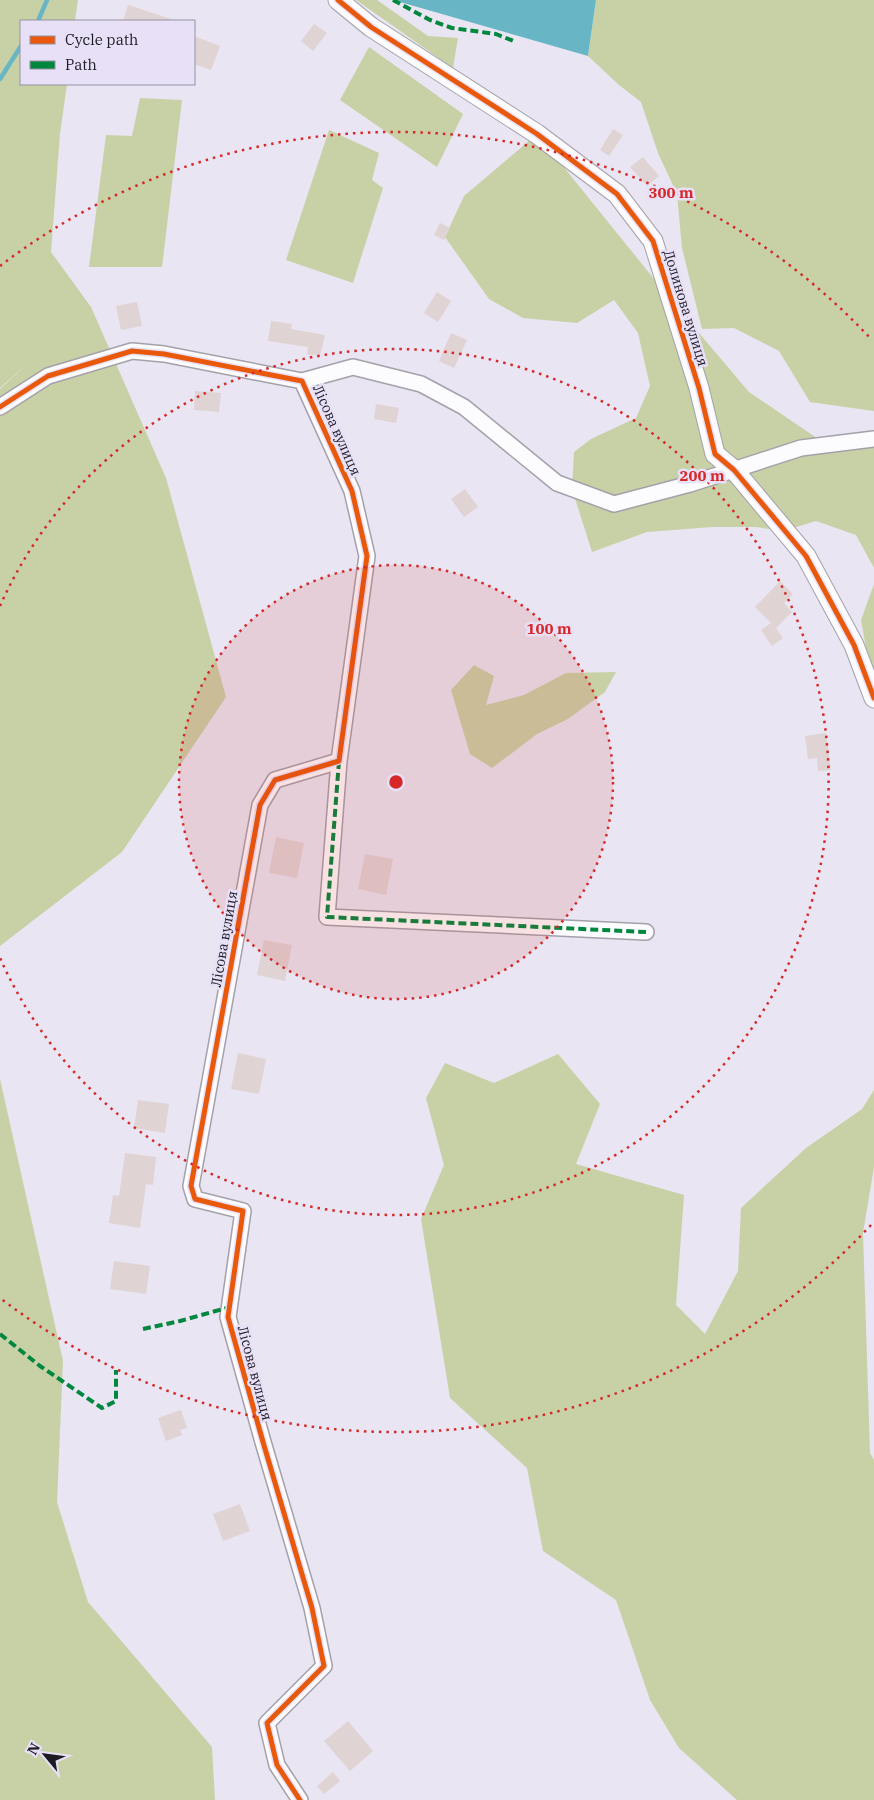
<svg xmlns="http://www.w3.org/2000/svg" width="874" height="1800" viewBox="0 0 874 1800" font-family="'IBM Plex Serif',serif">
	<rect width="100%" height="100%" fill="#e9e5f2"/>
	<path fill="#c8d1a6" d="M0,0H78L75,21H21V84H67L60,134L51,252L91,307L166,478L226,697L122,852L0,946V389L28,363L0,388Z
		M356,0H377L428,36L458,38L453,68Z
		M596,0H874V411L810,402L779,351L734,328L702,329L682,248L677,194L658,153L641,102L619,85L588,56Z
		M369,47L463,114L437,167L340,100Z
		M140,98L182,100L162,267H89L106,135L132,136Z
		M329,130L379,153L372,180L383,188L353,283L286,260Z
		M537,134L671,300L749,392L827,445H874V568L856,535L816,521L783,531L756,527H712L647,532L592,552L572,489L574,452L591,439L636,418L650,386L638,333L614,300L577,323L523,318L489,299L445,237L464,196Z
		M874,584V693L861,620Z
		M474,665L494,676L486,705L524,695L566,673L616,672L605,692L568,719L537,734L492,768L470,754L451,690Z
		M558,1054L600,1104L576,1164L684,1195L676,1305L705,1334L738,1271L741,1208L806,1148L862,1109L874,1090V1167L863,1233L870,1453L874,1460V1800H737L679,1748L650,1700L616,1600L543,1551L527,1468L450,1398L421,1219L444,1165L426,1098L445,1063L494,1083Z
		M0,1079L63,1361L57,1502L88,1602L212,1747L215,1800H0Z"/>
	<path fill="#68b5c5" d="M393,0H596L588,56Z"/>
	<g fill="none" stroke-linecap="round" stroke-linejoin="round">
		<path stroke="#68b5c5" stroke-width="4.5" d="M38,21L47,0
			M0,79L21,46"/>
	</g>
	<path fill="#e0d3d4" d="M128,5L171,19L170,21H123Z
		M314,24L327,33L313,51L301,41Z
		M194,36L220,46L211,70L194,64Z
		M613,129L623,135L609,156L600,150Z
		M643,157L659,176L647,186L630,167Z
		M440,223L450,228L444,240L434,235Z
		M437,292L451,301L438,322L424,313Z
		M137,302L142,326L121,330L116,306Z
		M271,321L292,324L291,329L325,335L320,356L307,354L308,347L268,341Z
		M451,333L467,340L454,368L439,361Z
		M195,391L221,393L219,412L194,410Z
		M376,404L399,408L396,423L374,419Z
		M465,489L478,507L464,517L451,499Z
		M780,581L793,594L784,603L792,612L776,628L783,638L772,646L761,630L771,623L755,607Z
		M826,733L831,770L818,771L817,758L808,759L805,736Z
		M276,837L304,843L297,878L269,873Z
		M365,854L393,859L386,895L358,889Z
		M264,940L292,945L285,981L257,975Z
		M238,1053L266,1059L259,1094L231,1089Z
		M138,1100L169,1104L165,1133L134,1128Z
		M125,1153L156,1157L153,1185L146,1184L140,1228L109,1223L113,1195L119,1196Z
		M114,1261L150,1266L146,1294L110,1289Z
		M181,1410L187,1428L180,1430L182,1435L166,1441L158,1418Z
		M240,1504L250,1531L223,1541L213,1514Z
		M348,1721L373,1751L350,1771L324,1741Z
		M333,1772L340,1781L324,1794L317,1786Z"/>
	<g fill="none" stroke-linecap="round" stroke-linejoin="round">
		<defs>
			<path id="minor" d="M302,381L353,367L421,384L464,407L557,483L614,504L690,484L801,448L874,439
				M0,407L48,376L132,351L164,354L302,381L352,491L367,556L339,761L275,780L260,805L191,1186L195,1199L243,1211L228,1317L263,1442L312,1608L324,1666L267,1723L277,1765L300,1800
				M339,761L327,917L646,932"/>
			<path id="tertiary" d="M338,0L371,27L537,134L617,194L653,241L699,388L715,454L734,470L806,556L854,645L874,698"/>
		</defs>
		<use href="#minor" stroke="#a4a1aa" stroke-width="18"/>
		<use href="#tertiary" stroke="#a4a1aa" stroke-width="21"/>
		<use href="#minor" stroke="#fcfbfd" stroke-width="15"/>
		<use href="#tertiary" stroke="#fcfbfd" stroke-width="19"/>
		<path stroke="#00873e" stroke-width="4" stroke-dasharray="8 4" stroke-linecap="butt" d="M393,0L430,20L452,28L496,34L516,42
			M339,761L327,917L646,932
			M143,1329L180,1321L230,1307
			M0,1334L40,1366L102,1408L116,1401V1370"/>
		<defs>
			<path id="cycleway" d="M338,0L371,27L537,134L617,194L653,241L699,388L715,454L734,470L806,556L854,645L874,698
				M0,407L48,376L132,351L164,354L302,381L352,491L367,556L339,761L275,780L260,805L191,1186L195,1199L243,1211L228,1317L263,1442L312,1608L324,1666L267,1723L277,1765L300,1800"/>
		</defs>
		<use href="#cycleway" stroke="#e8e0f7" stroke-width="8"/>
		<use href="#cycleway" stroke="#e8590c" stroke-width="5"/>
	</g>
	<circle cx="396" cy="782" r="217" fill="#d62828" fill-opacity=".12"/>
	<g fill="none" stroke="#d62828" stroke-width="2.5" stroke-dasharray="2.5 5">
		<circle cx="396" cy="782" r="217"/>
		<path d="M0 606A433 433 0 1 1 0 958"/>
		<path d="M871 1225A650 650 0 0 1 0 1298M0 266A650 650 0 0 1 871 339"/>
	</g>
	<g text-anchor="middle" dominant-baseline="central" stroke-width="5" stroke-linejoin="round" paint-order="stroke">
		<g font-size="14" fill="#1c1a22" stroke="#e8e0f7">
			<text transform="translate(686 308) rotate(73)">Долинова вулиця</text>
			<text transform="translate(337 430) rotate(66)">Лісова вулиця</text>
			<text transform="translate(224 939) rotate(-80)">Лісова вулиця</text>
			<text transform="translate(255 1373) rotate(75)">Лісова вулиця</text>
		</g>
	</g>
	<circle cx="396" cy="782" r="8" fill="#d62828" stroke="#e8e0f7" stroke-width="2.5"/>
	<g font-size="15" text-anchor="middle" font-weight="bold" fill="#d62828" stroke="#e8e0f7" stroke-width="5" stroke-linejoin="round" paint-order="stroke">
		<text x="671" y="198">300 m</text>
		<text x="702" y="481">200 m</text>
		<text x="549" y="634">100 m</text>
	</g>
	<rect x="20" y="20" width="175" height="65" fill="#e8e0f7" stroke="#9691a2"/>
	<rect x="30" y="36" width="25" height="8" fill="#e8590c" stroke="#9691a2"/>
	<text x="65" y="45" font-size="15" fill="#1c1a22">Cycle path</text>
	<rect x="30" y="61" width="25" height="8" fill="#00873e" stroke="#9691a2"/>
	<text x="65" y="70" font-size="15" fill="#1c1a22">Path</text>
	<g transform="translate(45 1755) rotate(299)" stroke="#e8e0f7" stroke-width="4" paint-order="stroke">
	<path d="M0-4L9 19L0 12L-9 19Z" fill="#1c1a22"/>
	<text y="-8" font-size="14" font-weight="bold" text-anchor="middle" fill="#1c1a22">N</text>
	</g>
</svg>
